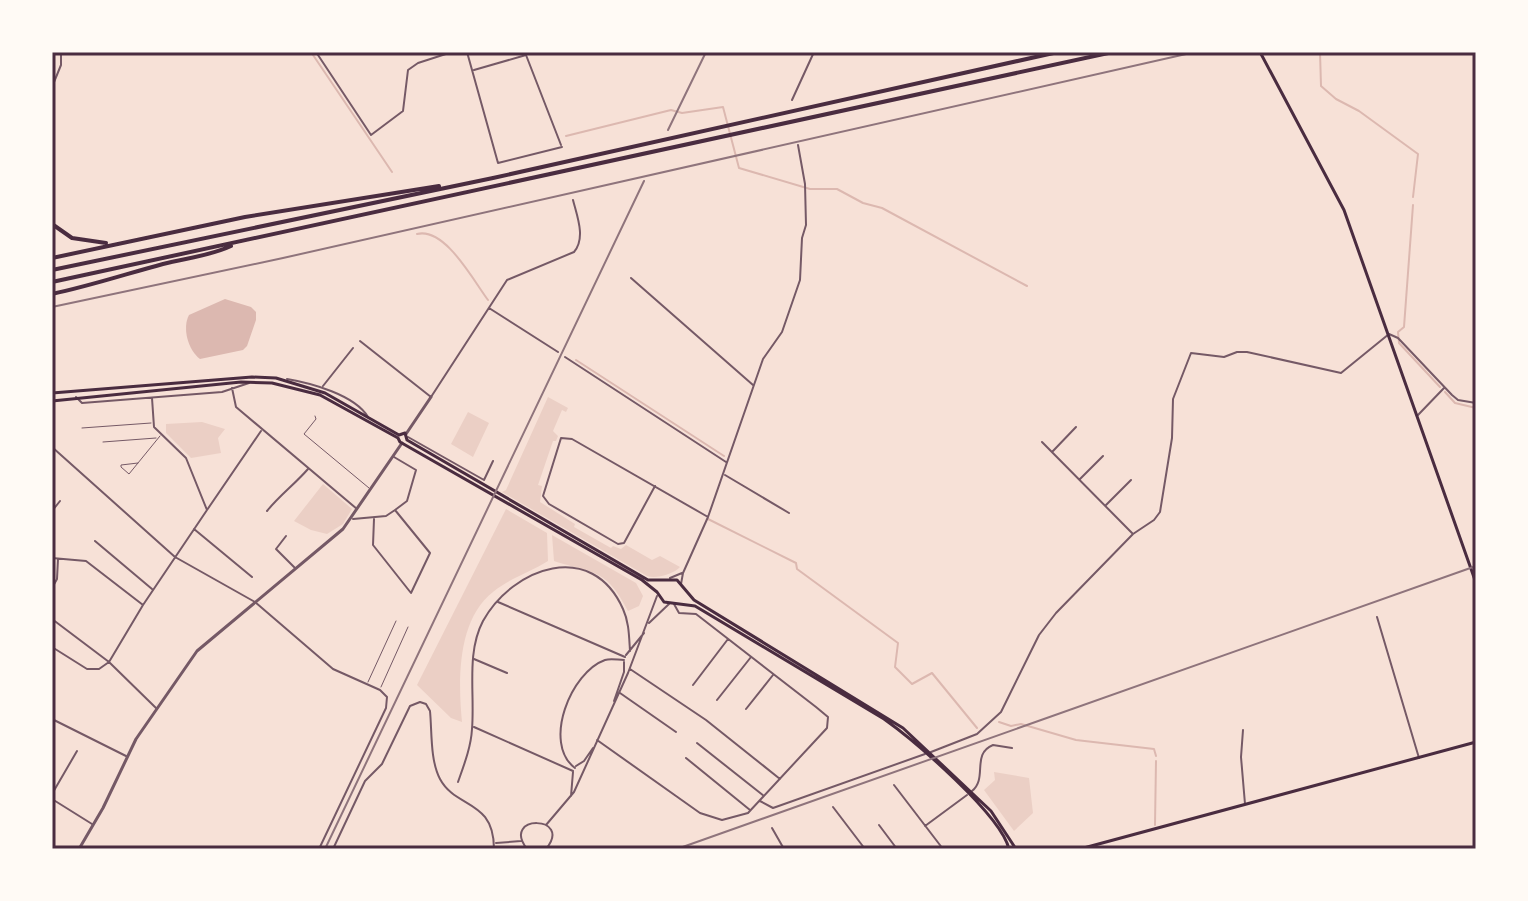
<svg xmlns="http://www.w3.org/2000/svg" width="1528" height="901" viewBox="0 0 1528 901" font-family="'Source Sans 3',sans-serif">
	<rect width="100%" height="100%" fill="#f7e1d7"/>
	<path fill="#ebcfc5" d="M548,397L568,408L566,412L562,410L553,431L558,436L556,441H553L538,485L542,486L540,502L575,524L574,527L611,548L613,546L621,549L626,545L652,560L660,556L680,567C674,574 656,579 647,576L502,492L506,490Z
		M468,412L489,423L473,457L451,444Z
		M202,422L225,429L218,438L221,453L191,458L166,433V424Z
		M323,484L352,509L343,524L327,534L311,530L294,521Z
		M506,509L547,533L548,561C531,572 510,578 493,592C457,620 458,681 462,722L451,718L417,685Z
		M552,535L636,583L643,596L639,606L628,611C606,568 594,574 554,561Z
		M994,772L1029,778L1033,813L1014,831L984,790L995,780Z"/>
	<path fill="#dcb8b0" d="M225,299L251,307L256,312V320L247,346L243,350L200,359C188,350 182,328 189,315Z"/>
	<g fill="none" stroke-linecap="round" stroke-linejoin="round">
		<path stroke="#dcb8b0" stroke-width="2" d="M311,52L392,172
			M1320,52L1321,86L1336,99L1359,111L1418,154L1413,197
			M566,136L671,110L682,113L723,107L739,168L810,189H837L863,203L882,208L1027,286
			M1413,205L1404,327L1398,332L1399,343L1440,387
			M417,234C445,227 473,280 488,300
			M576,360L724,456
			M1445,392L1455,403L1476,408
			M708,519L796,563L797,569L898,643L895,667L912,684L932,673L977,728
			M999,722L1011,726L1021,724L1076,740L1154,749L1156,756
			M1155,825L1156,761"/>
		<path stroke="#755966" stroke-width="1" d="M315,416L316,419L304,434L369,488
			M82,428L151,423
			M103,442L156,438
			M138,463L121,465V467L129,474L160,436
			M368,682L396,621
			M381,687L408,627"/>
		<path stroke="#755966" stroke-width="2" d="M316,52L371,135L403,111L408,70L418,63L452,52
			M467,52L498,163L562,147
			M586,52V53
			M474,70L526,55L561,145
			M52,87L61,65V52
			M792,100L814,52
			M631,278L753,385
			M489,308L558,352
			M360,341L431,397L507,280L574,252C586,238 577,216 573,200
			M565,357L726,462
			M287,379C311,383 355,395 368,417
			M323,386L353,348
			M232,388L236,407L357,509
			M76,397L82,403L222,392L249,383
			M1418,415L1444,388
			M408,437L484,480L493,461
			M1042,442L1132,533
			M52,447L175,557L255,602L333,669L380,690L387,697L386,708L319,849
			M1053,451L1076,427
			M725,475L789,513
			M1080,479L1103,456
			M655,486L624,543L618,544L549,504L543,496L561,438L572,439L708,517
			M1106,505L1131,480
			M207,510L261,431
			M52,511L60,501
			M267,511C280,495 295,484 308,469
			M353,519L386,516L395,510L407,501L416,470L394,457
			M374,519L373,545L411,593L430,553L395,510
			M194,529L252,577
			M286,536L276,549L295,568
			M95,541L152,589
			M52,558L86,561L143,605
			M670,578L682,573
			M681,584L683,573L708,517L763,359L782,332L800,280L802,238L806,225L805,184L798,145
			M52,588L57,579L58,559
			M498,602L625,657
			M1377,617L1419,758
			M52,619L109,662L156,708
			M649,623L669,604
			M52,647L87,669H99L109,662L143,605L207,510L186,458L154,427L152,398
			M626,655L644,633
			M474,659L507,673
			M630,669L706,720L780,779
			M693,685L728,639
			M620,693L676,732
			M717,700L751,657
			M614,701L624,672V662
			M746,709L773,675
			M52,719L126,756
			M474,727L573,771
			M1243,730L1241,757L1245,804
			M597,740L700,813L722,820L748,813L827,728L828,717L816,707L696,614L679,613L674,604
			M697,743L764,796
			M931,752L977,734L1001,712L1039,635L1056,613L1133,534L1154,520L1160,512L1172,438L1173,399L1191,353L1224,357L1237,352H1247L1341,373L1389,334L1398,338L1452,395L1458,400L1476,403
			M686,758L750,810
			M576,766L584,761L593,748
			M575,768C542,743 571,672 605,660C611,658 618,660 624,660
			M458,782C464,765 471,747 472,729C475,694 466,653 483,621C513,567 592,539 623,609C629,622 629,636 630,651
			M894,785L943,849
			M972,791C988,778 971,754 993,745L1012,748
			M52,794L77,751
			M571,796L573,772
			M52,799L92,824
			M760,801L773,808L925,754
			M833,807L865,849
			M546,825L574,792L628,673L657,596
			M879,825L897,849
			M925,826L967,795
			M772,828L784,849
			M496,843L521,841
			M333,849L365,781L382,764L410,706L420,702L426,704L430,711C432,731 430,760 440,779C456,809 494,799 494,849
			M527,849C500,814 574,815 546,849"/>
		<path stroke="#755966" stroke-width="3" d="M406,434L431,397
			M79,849L103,808L136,739L197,651L343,529L402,443"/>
		<path stroke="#4a2c40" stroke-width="3" d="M1260,52L1344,210L1476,583
			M52,393L252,377L276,378L325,393L399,435L405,433L407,440L648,580H677L694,600L903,728L991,811L1016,849
			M52,401L241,382L272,383L320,395L398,438L400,442L642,580L657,592L664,602L695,606L884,719C915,741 1001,815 1009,849
			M1080,849L1476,742"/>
		<path stroke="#4a2c40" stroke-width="4" d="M52,224L72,238L106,243
			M52,258L245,217L439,186
			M52,270L493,178L1058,52
			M52,282L1113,52
			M52,294C90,286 126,274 163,264C186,258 210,256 231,246"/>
		<path stroke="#8f747c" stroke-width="2" d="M668,130L706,52
			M52,307L283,258L1195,52
			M325,849L644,181
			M677,849L1476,566"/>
	</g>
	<rect width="1528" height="901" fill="none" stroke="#fffaf5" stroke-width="108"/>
	<rect x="54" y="54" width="1420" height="793" fill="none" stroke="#4a2c40" stroke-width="3"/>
</svg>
